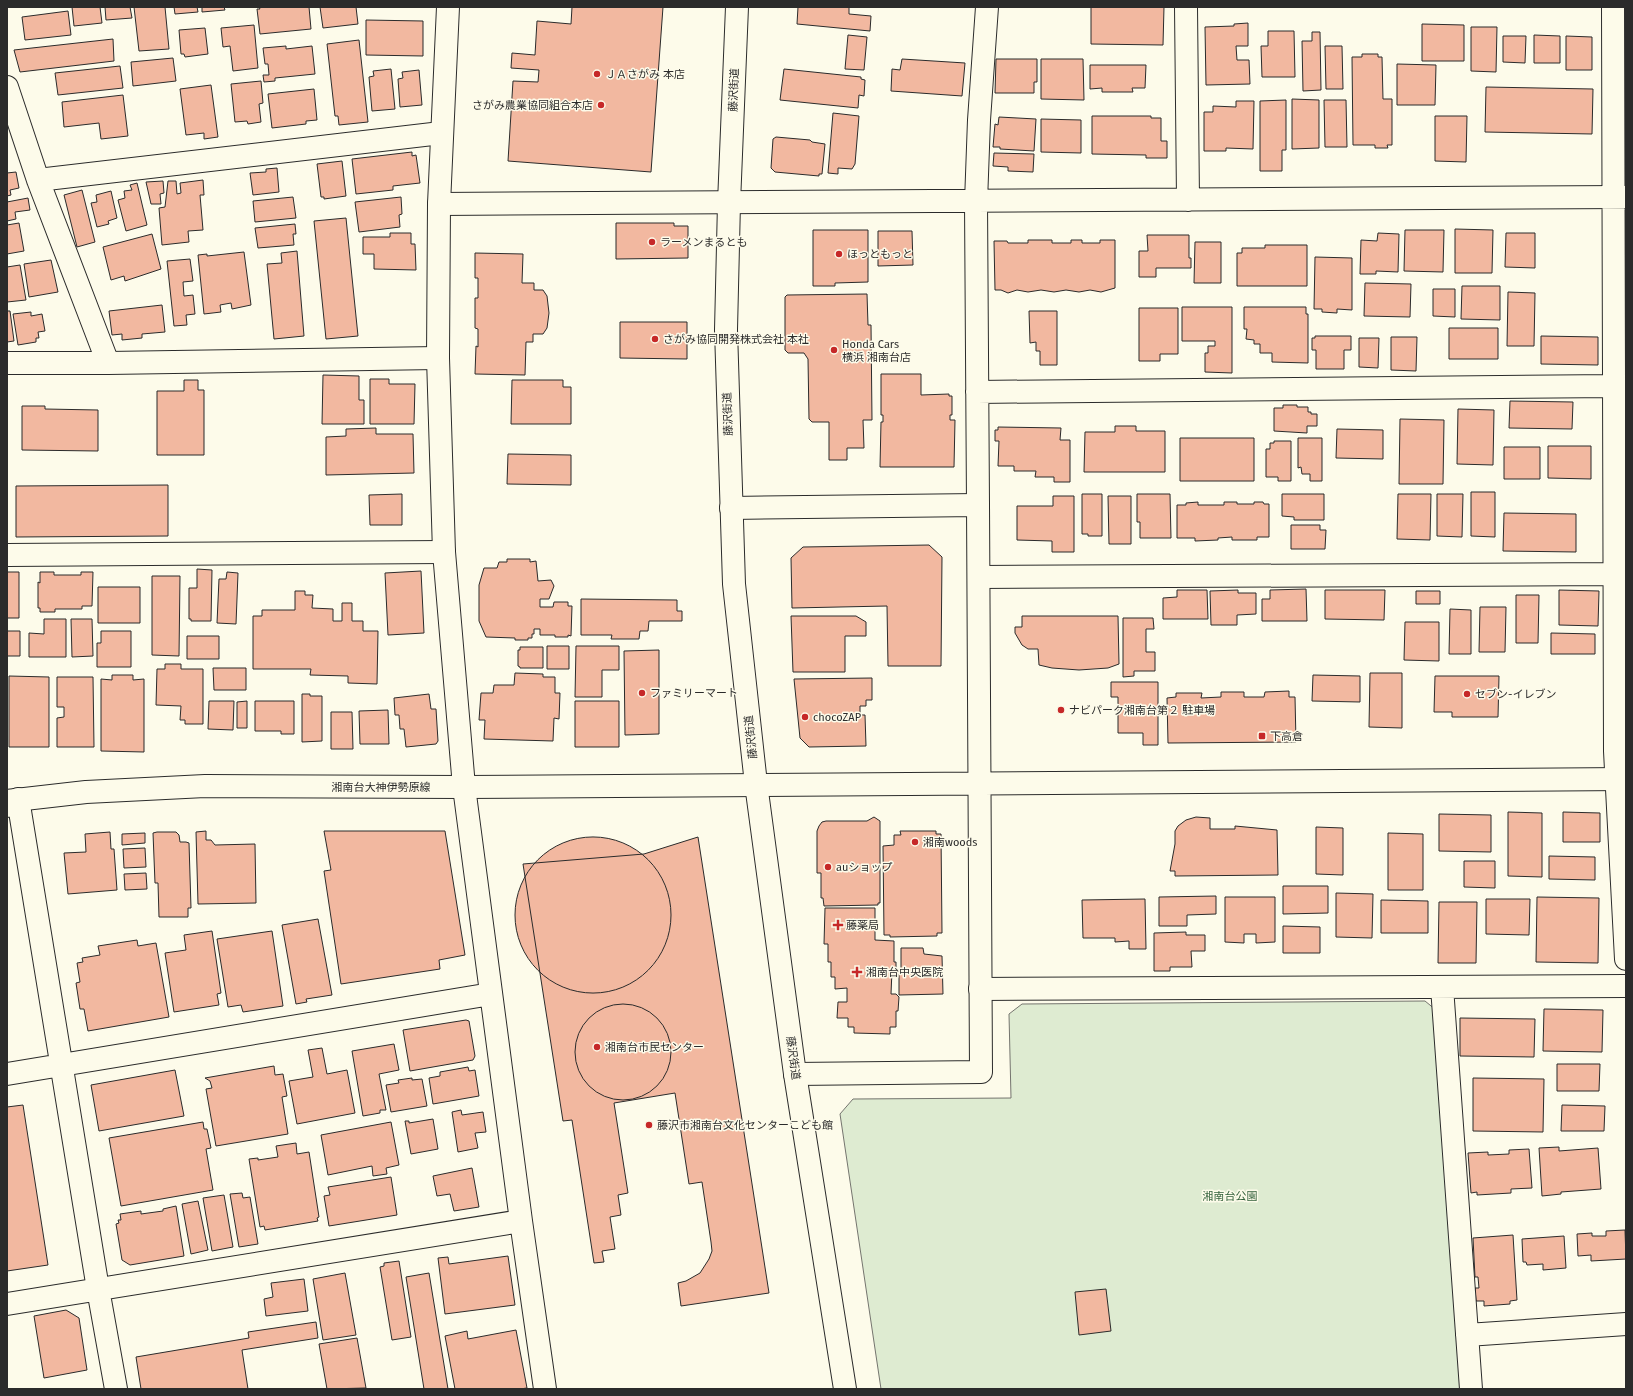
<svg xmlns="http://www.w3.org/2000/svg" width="1633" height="1396" viewBox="0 0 1633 1396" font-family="'Fira Sans','Noto Sans JP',sans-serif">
	<rect width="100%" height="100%" fill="#fdfbea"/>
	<path fill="#deebd1" stroke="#74746e" d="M1425,1001L1436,1010L1463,1389H881L840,1114L853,1099L1011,1098L1009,1014L1022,1004Z"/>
	<path fill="#f2b8a0" stroke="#2b2b2b" d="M72,7H100L102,23L74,26Z
		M105,7H130L132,18L106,20Z
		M134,7H165L169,49L139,51Z
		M174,7H197L198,12L175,14Z
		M202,7H224L225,10L202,12Z
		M259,7H309L311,29L260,34L257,9H260Z
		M320,7H356L358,24L323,28Z
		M572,7H663L651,172L508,161L513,81L538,82L539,70L511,68L512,53L535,55L537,21L571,24Z
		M798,7H849V14L871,16L870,31L797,24Z
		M1091,7H1164L1163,45L1091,44Z
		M68,11L71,35L25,40L22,17Z
		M366,20L423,21V56L366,55Z
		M1248,23V46H1236L1237,60H1249L1250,84L1206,85L1205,27L1234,26V24Z
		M1422,24L1464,25V61H1422Z
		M254,25L258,68L233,71L230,46L223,47L221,28Z
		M1471,27H1497L1496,72L1471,71Z
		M205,28L208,54L185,57L184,54H181L179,30Z
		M1268,31H1294L1295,77H1262L1261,46H1268Z
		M1312,32H1320L1321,90L1303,91L1302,41H1312Z
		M848,35L867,37L864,70L845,69Z
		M1534,35L1560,36V63H1534Z
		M1503,36H1526L1525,63L1503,62Z
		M1566,36L1592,37V70H1566Z
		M113,39L114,61L20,72L14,50Z
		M359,40L368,122L339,125L338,116H335L327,44Z
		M286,46V49L312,46L315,74L275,78V81L264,82L263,75H269L268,64H265L263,48Z
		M1325,46H1342L1343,89H1326Z
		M1362,54H1378V57H1382L1383,99H1392V145H1387L1388,148H1375V145H1353L1352,57H1362Z
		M173,58L176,81L133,86L131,62Z
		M902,59L965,63L962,96L891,91L892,69L900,70Z
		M996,59H1037V82H1034V93H995Z
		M1041,59H1083L1084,100L1041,99Z
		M1397,64L1436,65L1435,105H1397Z
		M1090,65H1146L1145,88H1132L1133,92H1102V88L1090,89Z
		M120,66L123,88L58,95L55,73Z
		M391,69L395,109L372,111L369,77L374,76L373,71Z
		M784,69L861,77V79L865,80L864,96L859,95L858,108L780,100Z
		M419,70L422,105L400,107L398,79L403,78L402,72Z
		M261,81L263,103L259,104L261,122L248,124L247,121L235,122L231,84Z
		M211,85L218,137L204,139V133L186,135L180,89Z
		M1486,87L1593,89L1592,134L1485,132Z
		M314,89L317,120L306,121V124L272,128L268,94Z
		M123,95L128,136L101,139L99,123L64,127L62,102Z
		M1292,99L1319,100V148L1292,149Z
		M1286,100V150H1282V171H1260V101Z
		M1324,100H1346L1347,147H1325Z
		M1236,101H1254L1253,149L1226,148V151H1204V112H1213V106L1236,107Z
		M833,113L859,116L855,164L852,169L838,168V174L828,173Z
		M1092,116H1151V118H1161V141H1167V158H1146V155L1092,154Z
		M1435,116H1467L1466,162L1435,161Z
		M999,117L1036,119L1034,151L1000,149V147H993L995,124L998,125Z
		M1041,119L1081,120V153L1041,152Z
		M776,137L810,140L812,142L825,144L822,174H819V176L775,172L771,168L773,139Z
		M412,152V156L416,155L420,183L393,186V190L356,194L352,159Z
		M994,153L1034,154L1033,172L1008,171V167L993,166Z
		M342,161L346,196L324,199V197H321L317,164Z
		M277,168L279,192L253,195L250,173L266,172V169Z
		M16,172L19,188L10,190L11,195L7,196V173Z
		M203,180L204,195H200L203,230L188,231L189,242L162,245L159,208L165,207L168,181H176L177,194L181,193L180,183Z
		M163,181L164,193L160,194L161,204H151L146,182Z
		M137,183L147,225L126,231L118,200L125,198L124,191L132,190L130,185Z
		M82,190L95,242L77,247L64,195Z
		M111,191L117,218L108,221L109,224L97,227L91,203L97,202L96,195Z
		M293,197L296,218L255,222L253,201Z
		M401,197L402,214L399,215L400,227L359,232L355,202Z
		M28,198L30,210L15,212L16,219L7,221V202Z
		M346,218L358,336L326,339L314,221Z
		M19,223L24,251L7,254V225Z
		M616,223H674V226H688V258L616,259Z
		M295,224L296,234H293L294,245L258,248L255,228Z
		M1455,229L1493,230L1492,273H1455Z
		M813,230H868V282L835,283V286H813Z
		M1405,230H1444L1443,272L1404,271Z
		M878,231H912L913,265L878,266Z
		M390,233H411V244H415L416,270L374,269V254H363V237H390Z
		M1378,233L1399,234L1398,272L1376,271V274H1360L1361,240L1377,241Z
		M1506,233H1535V268L1505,267Z
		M152,234L161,269L125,281L124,276L111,280L103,247Z
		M1147,235H1189V258H1191V268H1156V277H1139V251H1148Z
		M1028,240H1052V243H1071V240H1082V243H1100V240H1115V288L1101,292L1090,290L1079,292L1066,290L1054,292L1041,290L1028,292L1017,290L1008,293L1001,290H995L994,241H1007L1008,243H1028Z
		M1195,242H1221V283H1194Z
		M1265,245H1307V286H1237V253H1242V248H1265Z
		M297,251L304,336L274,339L267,264L282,263L281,253Z
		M244,252L251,305L232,309L231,303L220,305L221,312L204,314L198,255L207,254V256Z
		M475,253L523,254L522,283H534V290H543L547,296L549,313L547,328L543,334H533V342H526L525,375L475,374L476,346L478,347V329L475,328V298H478V278H475Z
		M1315,257L1352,258V310L1337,309V313L1322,312V309H1314Z
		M190,259L193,281L183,282L184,296L193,295L195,314L186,315L187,325L174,326L167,261Z
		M51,260L58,292L29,297L24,264Z
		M20,265L26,300L7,302V267Z
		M1365,283L1411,284L1410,317L1364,316Z
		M1462,286H1500V320L1461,319Z
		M1433,289H1455V317L1433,316Z
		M1508,292L1535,293L1534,346H1507Z
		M867,294L868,325H871L872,420H863L864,448H847V460H829V422H812L809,419L808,359L804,353H788L785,350V297L787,295Z
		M162,305L165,332L142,334V338L122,340V334L112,335L109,311Z
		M1182,307H1232V373L1205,372V353H1208V346H1215V341H1182Z
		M1244,307H1306V314H1308V363L1272,362V353H1260V344H1254V340L1246,339L1247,329H1244Z
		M1139,308H1178V354H1160V361H1139Z
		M7,311H10L14,341L7,342Z
		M1029,311H1057V365H1040V351H1036V342L1030,343Z
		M31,312V316L42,314L45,331L38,332L39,338H36V342L18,345L13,314Z
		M620,322H687V359L620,358Z
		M1449,328H1498V359H1449Z
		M1315,336H1351V350H1344V369H1316V350H1312V338H1315Z
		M1541,336L1598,337V365L1541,364Z
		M1391,337H1417L1416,371L1391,370Z
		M1359,338H1379L1378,368L1359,367Z
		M881,374H921V395L949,394V396H952V415H950V420H955L954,467H880L881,422H883V415H881Z
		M323,375L359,376V400H364V424H322Z
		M370,379H389V384H415L414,424H370Z
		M184,380H198V390H204V455H157V391H184Z
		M512,380H563V387H571V424H511Z
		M1510,401L1573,402L1572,429L1509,428Z
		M1283,405H1297V407H1308V412H1311V414H1317V426H1307V433L1274,431V408H1283Z
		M22,406H45V409L98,410V451L22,450Z
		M1458,409L1494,410L1493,465L1457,464Z
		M1400,419L1444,420L1443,484H1399Z
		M1115,426H1136V431H1165V472H1084L1085,432H1115Z
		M998,427L1061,428L1060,440H1070V482H1054V477H1035L1036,471H1014V466H998L999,441H995V430H998Z
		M376,428V434H413L414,473L326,475V437L346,436V429Z
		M1337,429L1383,430V459L1336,458Z
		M1180,438H1254V481H1180Z
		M1298,438H1322V481H1310V474H1302L1301,467L1298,468Z
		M1274,441H1291V481H1278V477H1266V449H1270V443H1274Z
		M1548,446H1591V479L1548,478Z
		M1504,447H1540V479H1504Z
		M508,454L571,455V485L507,484Z
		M168,485V536L16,537V486Z
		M1471,492H1495V537L1471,536Z
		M402,494V525H370L369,495Z
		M1082,494H1102V536H1088V534H1082Z
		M1137,494H1170L1171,538H1140V522H1137Z
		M1282,494H1324V520H1294V517L1282,516Z
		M1398,494H1431L1430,540L1397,539Z
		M1437,494H1463L1462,537L1437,536Z
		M1053,496H1074V552H1052V541L1017,540V506H1053Z
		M1108,496H1131V544H1109Z
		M1198,502V505H1224V502H1237V504H1254V502H1263L1264,504H1269V537H1257V540H1232V537L1218,538V540L1195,541V538H1177V505H1186V503Z
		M1504,513L1576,514V552L1503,551Z
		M1291,525H1320V530H1326L1325,549H1291Z
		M929,545L942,557L941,666H888L887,606L792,608L791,558L803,547Z
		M507,559H530V562L536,561L538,581L551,580L554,586L549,599H540V607H553L554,602H568V606H572L571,636L568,635V637H555V635H540V629H534V634H532V638H528V640H515V638L486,637L479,621V585L484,568H497L499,562H507Z
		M197,569L212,570L211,621H191V619H189V588H197Z
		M421,571L424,633L388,635L385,573Z
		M7,572H19V618H7Z
		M40,572H54V575H81V572H93L92,606H82V609H55V612H40V608H38V582L40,583Z
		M227,572L238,573L236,624L217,623L219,579H226Z
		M152,576H180L179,656L152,655Z
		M98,587H140V623H98Z
		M1306,589L1307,621H1262V599H1270V590Z
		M1177,590H1207L1208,619H1163V598L1177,597Z
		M1238,590V593H1256V614L1237,615V625H1211L1210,591Z
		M1325,590H1385L1384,620L1325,619Z
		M1559,590L1599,591L1598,626L1559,625Z
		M295,591H305V595H313L312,608L333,609V621H342V603H352V621H363V631H378L377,684L348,683V676L310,675L311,669H253V616H262V610H295Z
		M1416,591H1440V604H1416Z
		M1516,595H1539L1538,643H1516Z
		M581,599L677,600V611H682V621H649L648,631H640L639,639H611L612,635H581Z
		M1480,607H1506L1505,652H1479Z
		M1450,609L1471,610V654H1449Z
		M791,616H856L866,622V636H845V672H793Z
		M1022,616H1118L1119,664L1108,668L1079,670L1052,668L1039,665L1038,649H1028L1022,645L1015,633V627H1022Z
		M1123,618H1153L1154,629H1146V652H1155V671H1134V676L1123,677Z
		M44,619H66V657H29V633L44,634Z
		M71,619H92L93,656L72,657Z
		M1405,622H1439V661L1404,660Z
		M7,631H20V656H7Z
		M101,631H131V667H97V643H101Z
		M1551,633L1595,634V654H1551Z
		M187,636H219V659H187Z
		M547,646H569V669H547Z
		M576,646H619V670H602V697H575Z
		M520,647H543V668H520V667L518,666V650H520Z
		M659,650V734L625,735L624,651Z
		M165,664H181V669H203V724H185V720H180L181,706L156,705L157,669H165Z
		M213,668H246V690H214Z
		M515,673L543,674V677H555V693H560L559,719L554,718L553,741L484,739L485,720H479L481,693H493L494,685H514Z
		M1370,673H1402V728L1369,727Z
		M112,675H133V680L144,679V752L101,751V679L112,680Z
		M1313,675L1360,676V702L1312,701Z
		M9,676L49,677V747H9Z
		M1435,676H1499L1498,717H1452V712H1434Z
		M57,677H93L94,747H57V718L64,717V707H57Z
		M872,678V700H866V706H860V715H865L866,746L809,747L800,738L794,679Z
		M1111,682H1158V745H1143V733H1118V697H1111Z
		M1289,691V697H1295L1296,742L1168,743L1167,698L1176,697V693H1202L1201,698L1221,697V692H1244V697H1264L1265,692Z
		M302,694H310V696H322V741L302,742Z
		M429,694L431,709H436L438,741L436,744L406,747L404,729H400L399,715H395L394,698Z
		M209,701H234L233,730L208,729Z
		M247,701V728H237V702Z
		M255,701H294V734H281V731H255Z
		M575,701H619V747H575Z
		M388,710L389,744H360L359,711Z
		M331,712H352L353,749H331Z
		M1508,812L1542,813V877L1508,876Z
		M1563,812L1600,813V842H1563Z
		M1439,814L1491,815V852L1439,851Z
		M874,817L880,821V903H878V905L824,906L823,898H821V873H817V831L819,826L822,822L826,821H867Z
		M1196,817L1210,818V829H1235V826L1277,830L1278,875L1175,876V871H1170L1175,844V831L1178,826L1186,820Z
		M1316,827L1343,828V875L1316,874Z
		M206,831V840H211L215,845L255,844L256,903L198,904L196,832Z
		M324,831H445L465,955L439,960L440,969L341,984L324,871L331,870Z
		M900,831H936V834H941L942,933H937V936L890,937V935H884L883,846L894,845V835H901Z
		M110,832L111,849H114L117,890L68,894L64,853L86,852L85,834Z
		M157,832H176L179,835L180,842H186L189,843L191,908H188V917H159L158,883H155L153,833Z
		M145,833V843L122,845V834Z
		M1388,833L1423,834V890H1388Z
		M515 915a78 78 0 1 1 156 0a78 78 0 1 1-156 0Z
		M698,837L769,1293L681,1306L678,1283L686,1281L700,1273L709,1259L712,1251L711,1242L702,1182L689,1184L675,1093L614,1103L628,1193L618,1195L621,1215L610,1217L615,1249L602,1251L604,1262L594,1263L572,1120L563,1121L523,864L644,854Z
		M145,848L146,867L124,868L123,849Z
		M1549,856L1595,857V880L1549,879Z
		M1464,861H1495V888L1464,887Z
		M146,873L147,889L125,890L124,874Z
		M1283,886H1328V913L1283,914Z
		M1336,893L1373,894L1372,938L1336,937Z
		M1216,896V914L1187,915V926H1159V897Z
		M1225,897H1275V942L1256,943V934H1244V943L1225,942Z
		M1537,897L1599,898L1598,963L1536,962Z
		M1145,899L1146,949H1129V941L1115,942V938H1083L1082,900Z
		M1486,899H1530L1529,935L1486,934Z
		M1381,900L1428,901V933H1381Z
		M1439,902H1477L1476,963H1438Z
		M825,908H875V940L894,941V962H896V970H892L891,994H896L899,997L898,1011H896V1027H890V1034L854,1033V1027H848V1018H837L838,1002H847V988L835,989V977H831V962H828V944H824Z
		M318,919L332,995L306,999L307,1002L296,1004L282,925Z
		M1283,926L1320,927V953H1283Z
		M212,931L221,993L217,994L219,1005L174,1012L165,953L186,950L184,935Z
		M272,931L283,1006L243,1012L241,1005L228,1007L217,939Z
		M1186,932V935H1205V951H1191L1192,967H1170V971H1154V933Z
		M137,940L138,946L156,943L169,1017L88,1031L84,1009H80L76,983L80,982L77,963L83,962L82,958L100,955L98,946Z
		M901,948H923L924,954L942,956L943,994L899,995V974L901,973Z
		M575 1052a48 48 0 1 1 96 0a48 48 0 1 1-96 0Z
		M1544,1009L1603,1010L1602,1052L1543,1051Z
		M1460,1018L1535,1019L1534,1057L1460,1056Z
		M466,1020L469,1021L475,1056L473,1060L410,1071L403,1030Z
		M394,1044L399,1070L379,1074L386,1110H380V1113L363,1116L352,1051Z
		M322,1048L327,1074L347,1070L355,1113L297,1124L289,1081L313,1077L308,1050Z
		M1557,1064H1600L1599,1091H1557Z
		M274,1066L275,1075L283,1074L287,1096L282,1097L288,1134L216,1146L206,1089L212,1088L210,1081L205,1078Z
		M468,1067L469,1071L475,1070L479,1096L433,1104L429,1078L440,1076V1072Z
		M175,1070L184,1116L99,1131L91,1085Z
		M412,1078V1080L422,1079L427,1106L391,1112L386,1085L399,1083L398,1080Z
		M1473,1078L1544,1079L1543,1132L1473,1131Z
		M23,1105L48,1265L7,1271V1107Z
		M1562,1105L1605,1106L1604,1131H1561Z
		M461,1110L462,1115L483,1112L486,1132L475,1133L478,1148L458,1152L452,1112Z
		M433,1119L438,1149L411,1154L405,1121H409V1123Z
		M203,1122L204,1129H207L211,1148L206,1149L213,1190L121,1206L109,1138Z
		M391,1122L399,1165L386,1168L387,1174L373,1176L372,1166L328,1175L321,1135Z
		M296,1143L297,1154L309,1152L319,1217L317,1218L318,1221L265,1230L264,1226L260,1227L249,1159L258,1158V1160L278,1157L276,1146Z
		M1559,1147V1151L1598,1148L1601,1189L1561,1192V1194L1542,1196L1539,1148Z
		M1529,1149L1532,1188L1511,1189V1193L1477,1195V1192L1471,1193L1468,1153L1488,1152V1155L1509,1154V1150Z
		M472,1168L479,1207L454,1211L450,1194L437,1196L433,1176Z
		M391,1177L397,1215L329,1226L324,1196L330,1195L328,1187Z
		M242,1193L243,1198L250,1197L258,1244L239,1247L230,1194Z
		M224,1195L233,1247L212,1251L203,1198Z
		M198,1201L208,1250L191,1254L182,1204Z
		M176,1206L184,1256L130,1265L122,1260L116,1224L119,1223L118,1220H121L120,1214L141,1211V1214L163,1211V1209Z
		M1625,1230L1626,1259L1591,1261V1255L1578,1256L1577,1234L1592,1233V1236H1606V1231Z
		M1513,1235L1517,1300L1510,1301V1304L1484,1306V1301H1476L1475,1288H1479L1478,1277H1475L1473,1238Z
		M1564,1236L1566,1268L1543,1270V1264L1527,1265L1526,1262H1523L1522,1239Z
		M508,1256L515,1305L445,1314L438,1258L448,1257L449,1264Z
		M399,1261L411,1337L392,1340L380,1267L384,1266V1263Z
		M345,1273L356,1335L323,1340L313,1279Z
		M429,1273L448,1389H424L406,1277Z
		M304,1279L308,1311L266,1316L264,1299L273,1297L271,1283Z
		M1106,1289L1111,1331L1079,1335L1075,1292Z
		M66,1310L79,1318L87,1370L44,1378L34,1316Z
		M316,1322L318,1338L242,1350L248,1389H141L136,1357L249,1338L248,1332Z
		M516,1330L527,1388L520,1389H455L445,1336L467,1331L468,1339Z
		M357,1338L366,1388L327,1389L319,1344Z"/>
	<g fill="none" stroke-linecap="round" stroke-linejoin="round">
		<defs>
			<path id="minor" d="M1186,7L1188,200
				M1613,7L1615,751L1626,959
				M7,87L38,180L108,363
				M38,180L441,133
				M439,204L1626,197
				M7,363H108L438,358
				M977,392L1615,386
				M978,505L976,202L979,120L987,7
				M7,555L444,552
				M979,577L1614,574
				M464,787L521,1221L545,1389
				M7,806L18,799L98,1289L116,1389
				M1442,987L1471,1389
				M980,989L1626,986
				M7,1074L491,994
				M7,1304L521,1221
				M1467,1335L1626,1324"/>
			<path id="tertiary" d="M448,7L439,204L438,358L444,552L464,787
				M731,508L978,505L981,1072L795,1074
				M7,801L86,792L205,786L464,787L1626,779"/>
			<path id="trunk" d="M737,7L729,203L726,330L734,584L756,784L795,1074L845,1389"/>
		</defs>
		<use href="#minor" stroke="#2b2b2b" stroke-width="24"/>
		<use href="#tertiary" stroke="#2b2b2b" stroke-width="24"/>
		<use href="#trunk" stroke="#2b2b2b" stroke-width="24"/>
		<use href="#minor" stroke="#fdfbea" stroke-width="22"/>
		<use href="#tertiary" stroke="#fdfbea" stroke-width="22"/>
		<use href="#trunk" stroke="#fdfbea" stroke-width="22"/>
	</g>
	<g fill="#c62828" stroke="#fdfbea" stroke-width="1.5">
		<circle cx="597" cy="74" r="4"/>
		<circle cx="601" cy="105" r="4"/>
		<circle cx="652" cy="242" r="4"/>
		<circle cx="839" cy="254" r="4"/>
		<circle cx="655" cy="339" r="4"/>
		<circle cx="834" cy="350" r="4"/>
		<circle cx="642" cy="693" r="4"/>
		<circle cx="1467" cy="694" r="4"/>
		<circle cx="1061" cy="710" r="4"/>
		<circle cx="805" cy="717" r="4"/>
		<rect x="1258" y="732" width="8" height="8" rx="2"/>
		<circle cx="915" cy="842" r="4"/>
		<circle cx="828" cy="867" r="4"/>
		<path d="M836 919h4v4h4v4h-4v4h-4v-4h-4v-4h4z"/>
		<path d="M855 966h4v4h4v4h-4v4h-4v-4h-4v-4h4z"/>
		<circle cx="597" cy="1047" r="4"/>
		<circle cx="649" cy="1125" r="4"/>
	</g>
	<g text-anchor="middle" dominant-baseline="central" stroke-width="3" stroke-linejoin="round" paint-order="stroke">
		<g font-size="11" fill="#2b2b2b" stroke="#fdfbea" text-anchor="start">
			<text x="605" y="74">ＪＡさがみ 本店</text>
			<text x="593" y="105" text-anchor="end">さがみ農業協同組合本店</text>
			<text x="660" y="242">ラーメンまるとも</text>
			<text x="847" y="254">ほっともっと</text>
			<text x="663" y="339">さがみ協同開発株式会社 本社</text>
			<text x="842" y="344">Honda Cars<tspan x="842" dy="13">横浜 湘南台店</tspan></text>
			<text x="650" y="693">ファミリーマート</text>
			<text x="1475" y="694">セブン-イレブン</text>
			<text x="1069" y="710">ナビパーク湘南台第２ 駐車場</text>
			<text x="813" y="717">chocoZAP</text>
			<text x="1270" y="736">下高倉</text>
			<text x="923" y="842">湘南woods</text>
			<text x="836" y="867">auショップ</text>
			<text x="846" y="925">藤薬局</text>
			<text x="866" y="972">湘南台中央医院</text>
			<text x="605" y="1047">湘南台市民センター</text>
			<text x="657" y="1125">藤沢市湘南台文化センターこども館</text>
		</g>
		<g font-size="11" fill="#2b2b2b" stroke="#fdfbea">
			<text transform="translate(734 90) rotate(-88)">藤沢街道</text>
			<text transform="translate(728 414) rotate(-92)">藤沢街道</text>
			<text transform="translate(751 737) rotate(-96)">藤沢街道</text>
			<text x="381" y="787">湘南台大神伊勢原線</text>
			<text transform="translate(793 1058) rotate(82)">藤沢街道</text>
		</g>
		<g font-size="11" fill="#34623c" stroke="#fdfbea">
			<text x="1230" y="1196">湘南台公園</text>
		</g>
	</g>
	<rect width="1633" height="1396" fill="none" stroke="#2b2b2b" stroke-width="16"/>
</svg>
